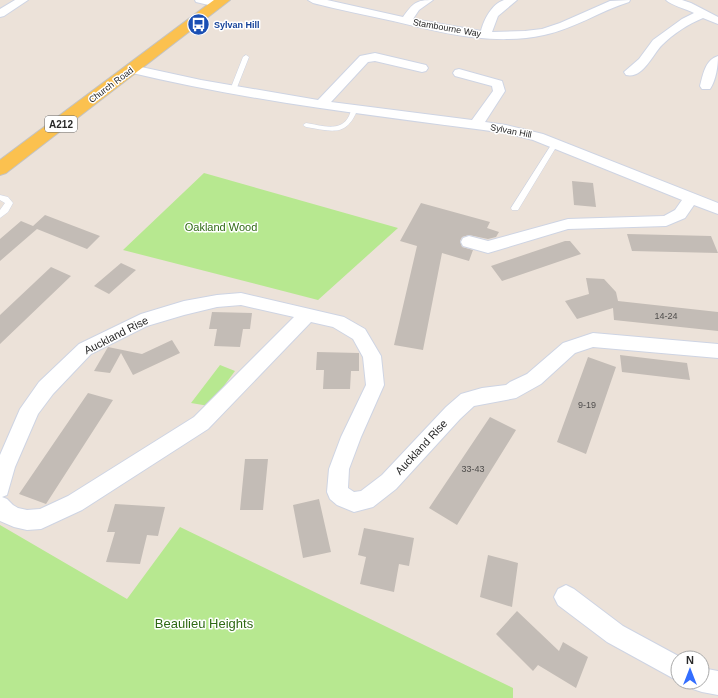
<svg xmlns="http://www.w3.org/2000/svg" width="718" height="698" viewBox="0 0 718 698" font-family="Helvetica,sans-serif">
	<rect width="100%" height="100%" fill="#ece2d9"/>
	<path fill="#b7e890" d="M204,173L398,228L318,300L123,250Z
		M220,365L235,371L209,406L191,403Z
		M0,525L127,599L180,527L513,688V698H0Z"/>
	<path fill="#c3bcb6" d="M572,181L593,183L596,207L574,205Z
		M421,203L490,222L487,228L499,232L496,237L488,239L469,235L462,237L460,241L462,247L473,250L469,261L442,253L423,350L394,345L417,246L400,241Z
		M45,215L100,236L87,249L37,229L0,261V239L21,221L33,226Z
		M627,234L711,236L718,253L632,251Z
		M565,241H570L581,254L502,281L491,266Z
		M121,263L136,270L109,294L94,286Z
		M51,267L71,276L0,344V315Z
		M586,278L604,279L616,292L618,301L718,312V331L614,320L613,308L577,319L565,301L589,294Z
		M212,312L252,313L250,329H243L240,347L214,346L217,329H209Z
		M172,340L180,353L133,375L121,353L110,373L94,371L108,347L142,354Z
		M317,352L359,353V371H351L350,389H323L324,370H316Z
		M620,355L687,363L690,380L622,372Z
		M588,357L616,367L586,454L557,442Z
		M88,393L113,400L46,504L19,494Z
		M490,417L516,430L457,525L429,508Z
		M245,459H268L263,510H240Z
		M319,499L331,552L303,558L293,505Z
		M115,504L165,507L158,536L147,535L140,564L106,562L115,532H107Z
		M364,528L414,538L409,566L399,564L394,592L360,584L366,557L358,555Z
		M488,555L518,563L512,607L480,597Z
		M517,611L559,651L563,642L588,657L576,688L538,665L533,671L496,634Z"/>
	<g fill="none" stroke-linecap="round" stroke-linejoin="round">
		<defs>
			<path id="service" d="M246,55L249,57L236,90L231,91L230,90L243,57Z
				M355,106L358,108C347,138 332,131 306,127L303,125L306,123C320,125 341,133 349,116C351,112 351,108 355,106Z
				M553,142H557L558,144L518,210H512L511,208Z
				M0,195L8,197L13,203L8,212L0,218V210L5,203L0,200Z"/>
			<path id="minor" d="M15,0H28L4,16L0,17V9Z
				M195,0H214L221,2L223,4L217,7L196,2Z
				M308,0H327L403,17C413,3 416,0 433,0L419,10L413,19L481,31C484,19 492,4 504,0C508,0 514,0 517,0L498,16L492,32L525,31L542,29L560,23L610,1L630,0L629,2C600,11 574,29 544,35C494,46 442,33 393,21C367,15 340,10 313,3Z
				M666,0H682L691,3L718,17V24L703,18C688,24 673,34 662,45C652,55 643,79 626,75L624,72L639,59L653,40L682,19L694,13C687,9 670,5 666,0Z
				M375,53L426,65L428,68L426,71L422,72L375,61L368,62L331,102L472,120L493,91L492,86L455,76L453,73L455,70L459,69L502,81L505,91L485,122L506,125L543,134L718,203V214L694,205L685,218L666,226L568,229L488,253L463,246L461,242L463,238L469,236L488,241L568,219L664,216L675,210L682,200L533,140L506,133C379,116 252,102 128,72L126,69L128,66L132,65L201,80L318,100L360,56Z
				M718,56C718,66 716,80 710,89H702L700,86C703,75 705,60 718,56Z
				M241,293L344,317L365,329L378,351L381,356L384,385L361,437L349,469L348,488L354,492L361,491L382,475L446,407L461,394L482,388L506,385L510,382L527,374L563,343L593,333L718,344V358L593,347L575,353L541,384L516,398L474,406L460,419L396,489L373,507L354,512L337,505L330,499L327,492L329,469L341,437L366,385L363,357L353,339L333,327L311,322L208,429L82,510L41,529L27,530L14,527L0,521V455L20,409L39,382L79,344L141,314L184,301L217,295ZM241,305L294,317L194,417L68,496L40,509L27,510L18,508L13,505L7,499L2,497L7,495L15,467L38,414L53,394L91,354L147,326L184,315L217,307Z
				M566,585L574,589L623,626L682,658H678V681L607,642L558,605L554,597L558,589Z
				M702,668L718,671V695L702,692L693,689L690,682H702Z"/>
			<path id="primary" d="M214,0H230L6,173L0,175V160Z"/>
		</defs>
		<use href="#service" stroke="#ced4e3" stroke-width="1"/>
		<use href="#minor" stroke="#ced4e3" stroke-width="2"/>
		<use href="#primary" stroke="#c3c3c3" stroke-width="2"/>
		<use href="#service" fill="#fff" fill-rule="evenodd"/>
		<use href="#minor" fill="#fff" fill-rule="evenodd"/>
		<use href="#primary" fill="#fbc14f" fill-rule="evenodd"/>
	</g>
	<defs>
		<symbol id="bus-disc" viewBox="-11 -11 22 22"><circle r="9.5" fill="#1a4fb4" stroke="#fff"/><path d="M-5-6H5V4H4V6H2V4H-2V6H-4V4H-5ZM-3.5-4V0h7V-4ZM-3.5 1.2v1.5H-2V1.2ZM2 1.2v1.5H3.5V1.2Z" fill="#fff"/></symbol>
	</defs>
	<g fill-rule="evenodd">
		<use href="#bus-disc" x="186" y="12" width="25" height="25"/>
	</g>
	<g text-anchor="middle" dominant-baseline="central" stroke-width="3" stroke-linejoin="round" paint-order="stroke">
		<g font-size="9" font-weight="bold" fill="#164399" stroke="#fff" text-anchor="start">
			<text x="214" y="25">Sylvan Hill</text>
		</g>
		<g font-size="9" fill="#282828" stroke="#fff">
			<text transform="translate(447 28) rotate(10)">Stambourne Way</text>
			<text transform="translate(111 85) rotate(-37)">Church Road</text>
			<text transform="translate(511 131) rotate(11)">Sylvan Hill</text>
		</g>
		<g font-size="9" fill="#4f4d4c">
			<text x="666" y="316">14-24</text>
			<text x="587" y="405">9-19</text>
			<text x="473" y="469">33-43</text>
		</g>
		<rect fill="#fff" stroke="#686868" stroke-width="1" x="45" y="116" width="32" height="16" rx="3"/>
		<g font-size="10" font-weight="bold" fill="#282828">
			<text x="61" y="124">A212</text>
		</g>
		<g font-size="11" fill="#2f6a14" stroke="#fff">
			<text x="221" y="227">Oakland Wood</text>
		</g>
		<g font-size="11" fill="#282828" stroke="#fff">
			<text transform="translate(116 335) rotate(-27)">Auckland Rise</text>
			<text transform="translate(421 447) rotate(-47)">Auckland Rise</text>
		</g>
		<g font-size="13" fill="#2f6a14" stroke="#fff">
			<text x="204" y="623">Beaulieu Heights</text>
		</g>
	</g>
	<g transform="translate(690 670)"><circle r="19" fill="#ffffff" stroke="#a9a9a9"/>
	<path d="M0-3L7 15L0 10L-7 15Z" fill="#336eff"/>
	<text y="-6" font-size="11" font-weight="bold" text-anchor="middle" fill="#282828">N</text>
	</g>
</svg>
